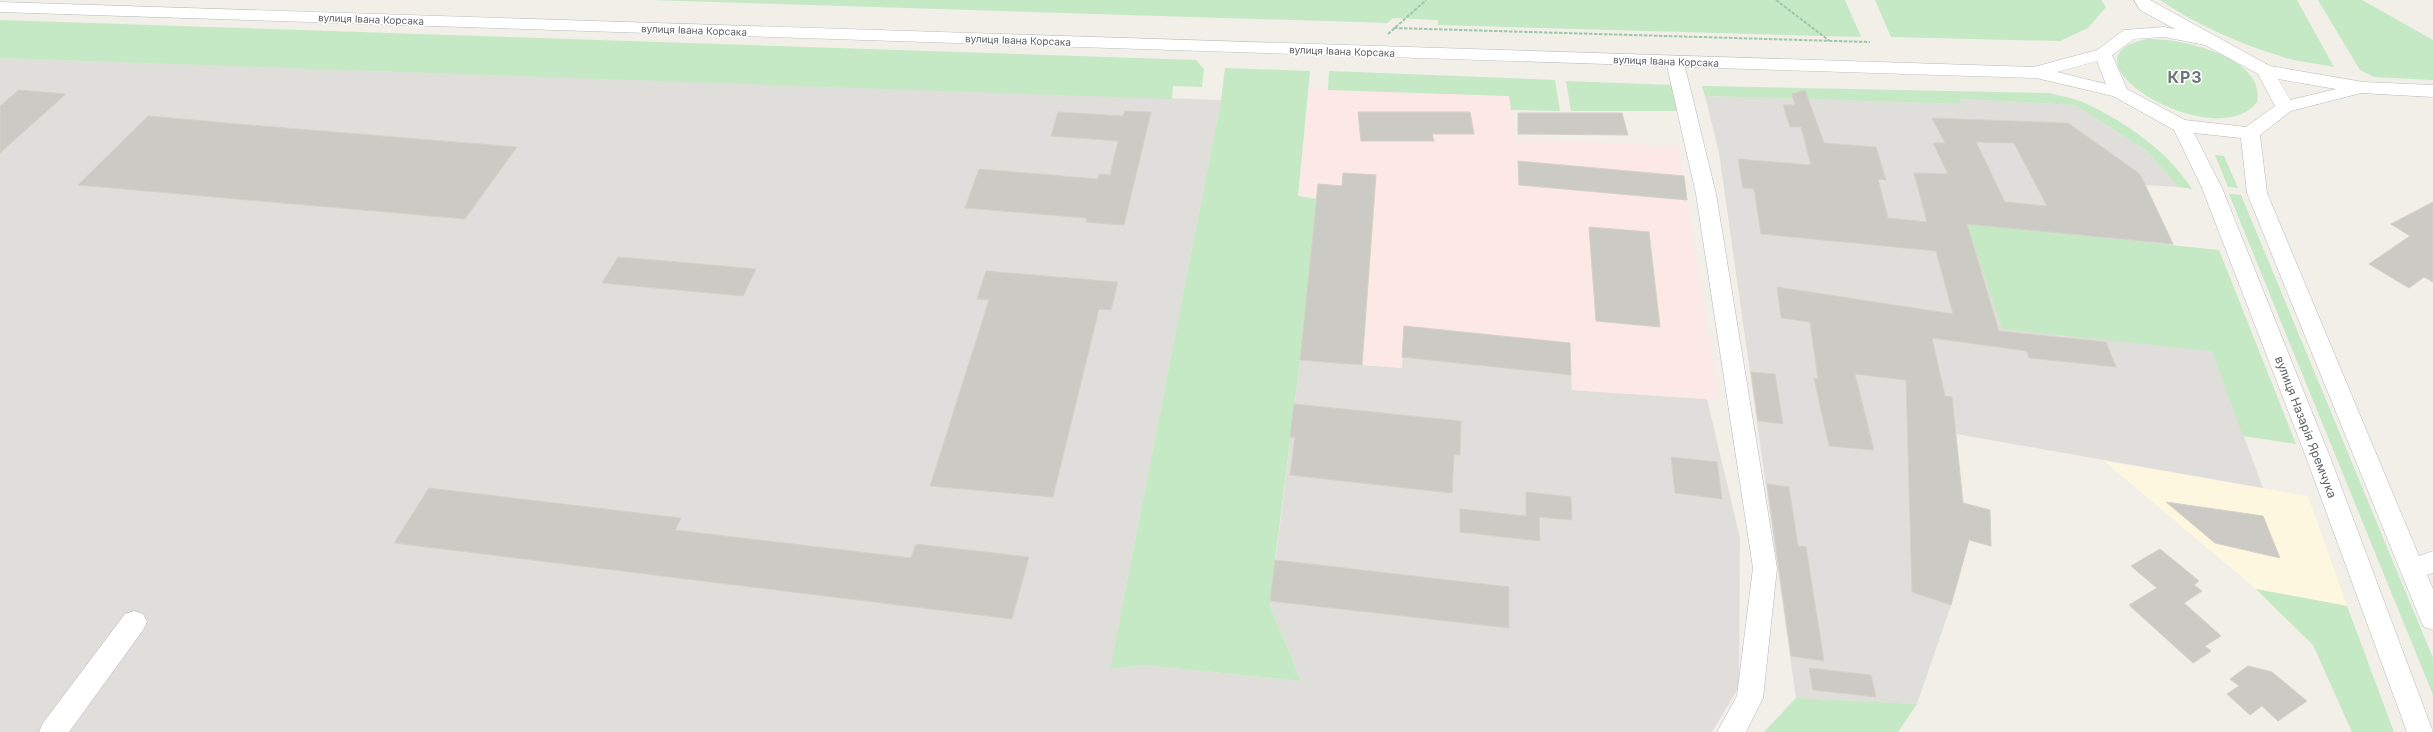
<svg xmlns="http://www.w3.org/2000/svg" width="2433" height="732" viewBox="0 0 2433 732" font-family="Inter,sans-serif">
	<rect width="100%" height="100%" fill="#f1efe8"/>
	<path fill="#fef7e0" d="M2104,461L2308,496L2347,606L2256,589Z"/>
	<path fill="#e0deda" d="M0,58L1221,100L1110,669L1144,665L1301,681L1270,606L1300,360L1401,368L1404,326L1570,343L1572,390L1707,399L1740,538L1739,687L1712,732H0Z
		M1705,96L1962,104L1960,99L2075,105L2147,151L2178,187L2145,185L2173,244L2263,488L1956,434L1967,548L1951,605L1917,704L1796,698L1719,153Z"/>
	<path fill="#fce8e6" d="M1309,89L1509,96L1516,139L1678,146L1719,400L1572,390L1569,343L1405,326L1402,368L1300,360L1316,199L1298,196Z"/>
	<path fill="#c5e8c5" d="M650,0H1845L1861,37L1438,25V20L1393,18L1387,23Z
		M1875,0H2101L2106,7L2088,28L2060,41L1891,37Z
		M2160,0H2297L2334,67C2317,63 2299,62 2283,57C2240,44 2197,25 2160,0Z
		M2318,0H2362L2433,40V80L2374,77L2360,70Z
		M0,20L1196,60L1204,69L1202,87L1173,86L1172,99L0,58Z
		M2148,39C2180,38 2267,57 2257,102C2216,157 2049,57 2148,39Z
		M1225,68L1310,71L1298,196L1316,199L1300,360L1270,601V606L1301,681L1144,665L1110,669L1221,100Z
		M1329,71L1555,80L1560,111L1511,110L1509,96L1328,90Z
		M1566,81L1672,85L1679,111H1571Z
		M1702,86L2049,93C2060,96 2074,98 2085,103C2125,122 2168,151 2192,189L2178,187L2147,151L2075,105L1960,99L1962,104L1705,96Z
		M2215,155L2224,156L2238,188L2228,187Z
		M2229,194L2241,195L2433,658V695Z
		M1967,224L2219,250L2296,444L2243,436L2212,351L2002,329Z
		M2256,589L2347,606L2394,732H2352L2313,645Z
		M1796,698L1917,704L1898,732H1764Z"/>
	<path fill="#cccac5" stroke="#d6d1c6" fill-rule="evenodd" d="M19,90L66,94L0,153V106Z
		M1805,90L1824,143L1876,147L1886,180L1878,179L1888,218L1927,222L1914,173L1948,174L1933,143H1945L1932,118L2068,123L2140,174L2173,244L1967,224L1999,331L2106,342L2116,367L2029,358L2027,351L1932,338L1945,396L1952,397L1963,503L1990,510L1991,546L1969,540L1951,605L1912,592L1906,380L1855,374L1874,450L1829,446L1814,378L1818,379L1810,322L1781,318L1777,287L1953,314L1936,251L1761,234L1754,189L1743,188L1738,159L1811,165L1801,127H1790L1783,105H1795L1792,94ZM1976,142L2014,143L2047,206L2005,202Z
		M1125,111L1151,112L1124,225L1086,222L1087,218L965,208L979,169L1098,179L1099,174L1110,175L1118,141L1051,136L1058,112L1123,116Z
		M1358,112H1470L1474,134H1432L1434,141H1361Z
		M1518,113H1622L1628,135L1518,134Z
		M148,116L262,126L517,147L465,219L78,185Z
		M1518,161L1684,176L1687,200L1519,185Z
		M1343,173L1376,175L1362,365L1300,360L1318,184L1342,186Z
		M2433,202V282L2424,277L2409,288L2369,264L2410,236L2391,224Z
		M1589,227L1649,232L1660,327L1596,321Z
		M618,257L655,260L756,269L743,296L602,283Z
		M986,271L1118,282L1111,310L1099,309L1053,497L930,486L989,300L977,299Z
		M1404,326L1570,343L1571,375L1402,357Z
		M1751,372L1775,374L1783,424L1758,421Z
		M1294,404L1461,421L1460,455L1454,454L1452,493L1290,475L1295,437H1290Z
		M1671,457L1717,462L1722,499L1675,493Z
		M1767,484L1789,487L1798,546L1806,547L1824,661L1791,656Z
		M429,488L681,518L675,530L911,558L916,544L1029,557L1012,619L394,543Z
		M1526,492L1571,497L1572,520L1539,517L1540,541L1460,532V509L1526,516Z
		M2166,502L2263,516L2280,558L2215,543Z
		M2160,549L2199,581L2194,585L2202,591L2184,603L2221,636L2205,646L2211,651L2193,663L2129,605L2157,588L2131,566Z
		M1275,560L1509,587V628L1270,601Z
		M2248,666L2272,672L2307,701L2278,721L2262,706L2250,715L2227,694L2239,686L2230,679Z
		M1809,668L1871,675L1876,697L1813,690Z"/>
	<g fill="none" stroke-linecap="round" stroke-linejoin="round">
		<defs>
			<path id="minor" d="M2134,0H2150L2270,66L2363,82L2433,85V97L2361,93L2291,111L2260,135L2267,193L2419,556L2433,551V573L2427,575L2433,589V630L2424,627L2420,619L2247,193L2241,138L2194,133L2222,188L2330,457L2433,732H2407L2306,457L2202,188L2174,130L2113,96L2036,78L1685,67L1716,194L1777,568L1763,698L1746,732H1717L1737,696L1753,568L1696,194L1667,66L0,12V2L2034,67L2097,50L2124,30L2164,27L2175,29L2140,10ZM2164,37L2205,45L2258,74L2275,106L2246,127L2185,120L2127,89L2112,55L2134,39ZM2097,61L2106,84L2057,72ZM2278,79L2336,89L2290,100Z
				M134,611L143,614L147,622L143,630L69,732H39L43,723L125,614Z"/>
		</defs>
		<use href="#minor" stroke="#b5b8bc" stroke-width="1"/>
		<path stroke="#9cc7a9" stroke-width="2" stroke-dasharray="3.5 1.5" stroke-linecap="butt" d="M1776,0L1831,42
			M1394,28L1870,42
			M1388,34L1426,0"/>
		<use href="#minor" fill="#fff" fill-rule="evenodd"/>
	</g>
	<g text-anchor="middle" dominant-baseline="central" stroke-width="3" stroke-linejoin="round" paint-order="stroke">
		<g font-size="10" fill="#5f6368" stroke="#fff">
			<text transform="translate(371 19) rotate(2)">вулиця Івана Корсака</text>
			<text transform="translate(694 30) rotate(2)">вулиця Івана Корсака</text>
			<text transform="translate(1018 40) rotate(2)">вулиця Івана Корсака</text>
			<text transform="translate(1342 51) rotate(2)">вулиця Івана Корсака</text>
			<text transform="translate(1666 61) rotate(2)">вулиця Івана Корсака</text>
		</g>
		<g font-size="12" fill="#5f6368" stroke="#fff">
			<text transform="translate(2306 427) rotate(69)">вулиця Назарія Яремчука</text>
		</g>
		<g font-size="16" font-weight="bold" letter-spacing="1" fill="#70757a" stroke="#fff">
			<text x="2185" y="77">КРЗ</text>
		</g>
	</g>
</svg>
